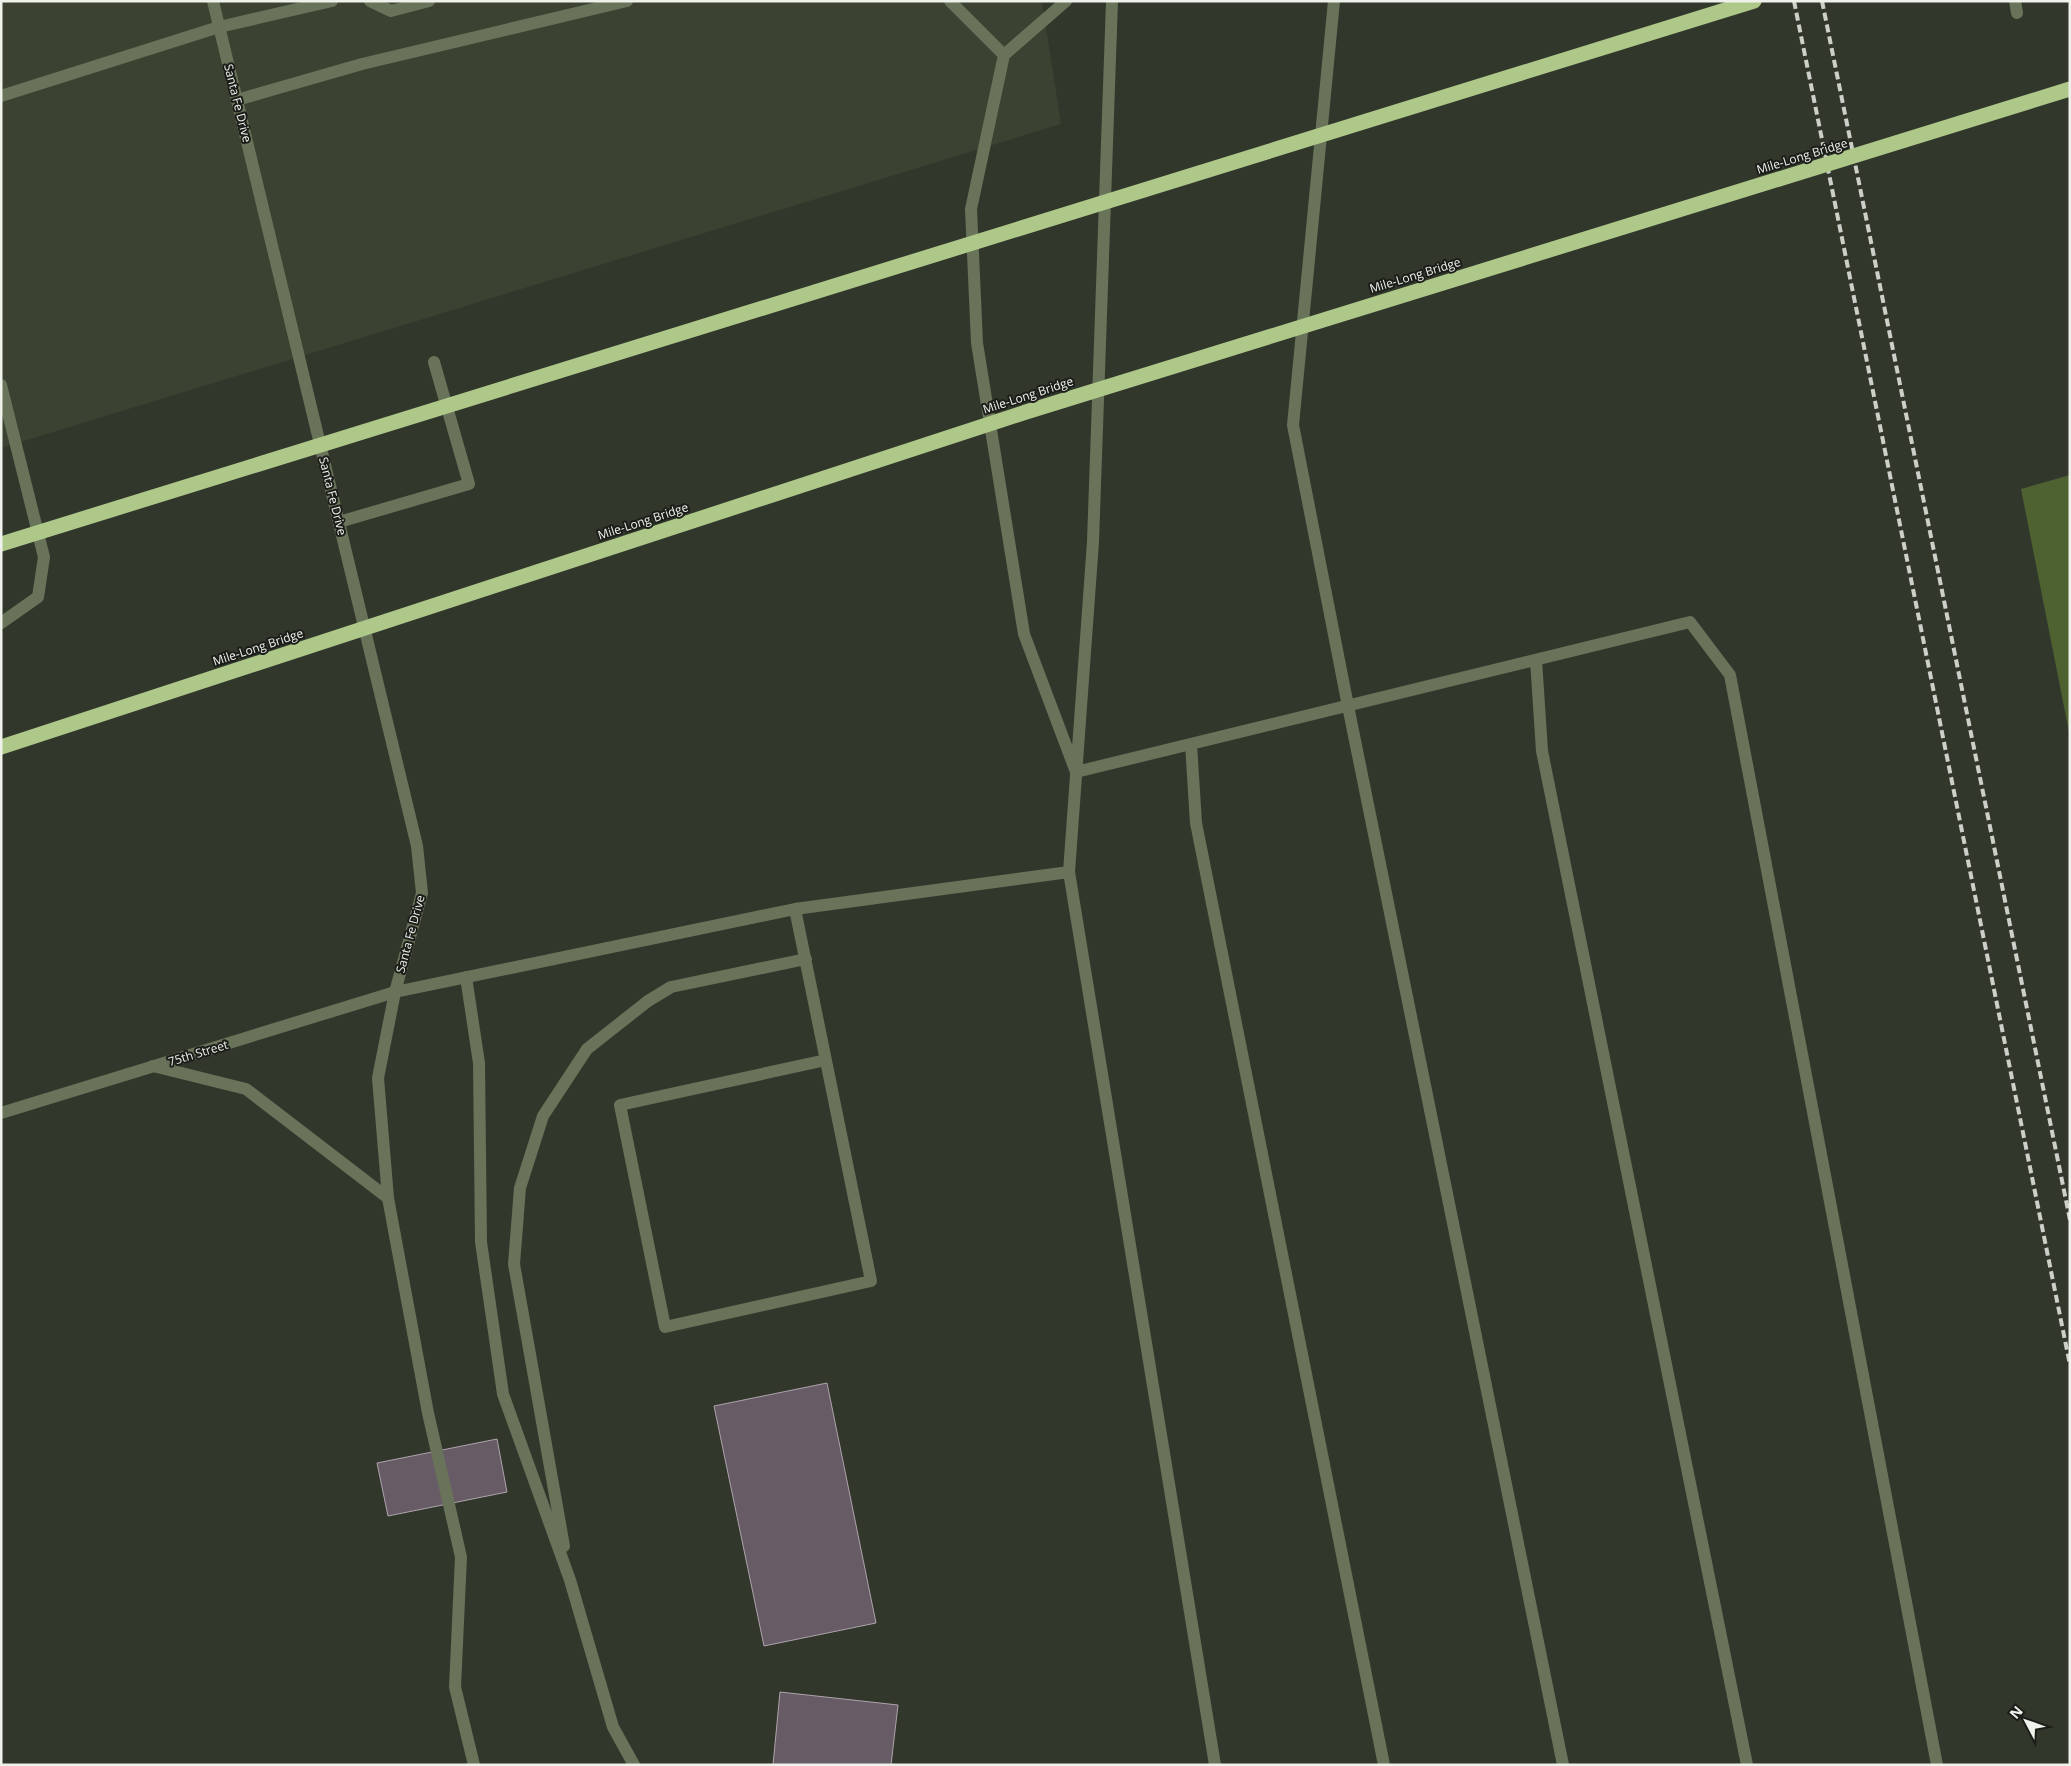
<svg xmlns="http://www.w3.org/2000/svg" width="2071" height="1766" viewBox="0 0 2071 1766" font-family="'Open Sans',sans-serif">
	<rect width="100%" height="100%" fill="#32372c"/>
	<path fill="#3b4231" d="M1,1H1042L1061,124L1,448Z"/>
	<path fill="#4e6131" d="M2070,475V737L2021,489Z"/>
	<path fill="#675c65" stroke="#aea3ac" d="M827,1383L876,1623L764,1646L714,1406Z
		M497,1439L507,1492L388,1516L377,1463Z
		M780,1692L898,1705L891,1765H773Z"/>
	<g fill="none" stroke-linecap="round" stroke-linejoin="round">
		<path stroke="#68735a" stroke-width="12" d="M370,1L391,11L429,1
			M950,1L1004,55L971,209L977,343L1024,634L1076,772L1690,622L1730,675L1937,1765
			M1112,1L1093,542L1069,872L1215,1765
			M1334,1L1293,425L1348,706L1563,1765
			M2015,1L2017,13
			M1004,55L1066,1
			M1,96L219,27L332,1
			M237,100L362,64L627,1
			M1,385L44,557L38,597L1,623
			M339,522L469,484L434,362
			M1536,660L1542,751L1747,1765
			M1191,744L1196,823L1384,1765
			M795,909L1069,872
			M466,977L479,1063L481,1242L503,1394L570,1580L613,1727L634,1765
			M153,1066L246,1089L388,1198
			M564,1546L514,1264L520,1188L543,1116L587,1049L648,1001L671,987L806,959
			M474,1765L455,1687L461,1557L428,1413L388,1198L378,1078L395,992L795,909L871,1281L665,1327L620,1105L826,1060"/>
		<path stroke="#68735a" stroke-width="12" d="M1,1113L395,992L422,893L417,846L213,1"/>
		<path stroke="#ccd0c9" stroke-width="4" stroke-dasharray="8 4" stroke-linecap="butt" d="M1794,1L2070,1365
			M1822,1L2070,1220"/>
		<path stroke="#aec88a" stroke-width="15" d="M1,544L1754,1
			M1,747L1026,412L2070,89"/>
	</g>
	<g text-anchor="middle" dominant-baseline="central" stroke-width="4" stroke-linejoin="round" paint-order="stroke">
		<g font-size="12" fill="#eef2eb" stroke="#1b1d19">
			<text transform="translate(238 103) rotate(76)">Santa Fe Drive</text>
			<text transform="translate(1802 156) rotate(-17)">Mile-Long Bridge</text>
			<text transform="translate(1415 275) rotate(-17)">Mile-Long Bridge</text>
			<text transform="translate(1028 395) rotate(-18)">Mile-Long Bridge</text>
			<text transform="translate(333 496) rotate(76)">Santa Fe Drive</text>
			<text transform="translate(643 521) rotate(-18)">Mile-Long Bridge</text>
			<text transform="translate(258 647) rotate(-18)">Mile-Long Bridge</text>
			<text transform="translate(410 934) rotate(-75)">Santa Fe Drive</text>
			<text transform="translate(198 1053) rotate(-17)">75th Street</text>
		</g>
	</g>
	<rect width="2071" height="1766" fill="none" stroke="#eef2eb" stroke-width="5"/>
	<g transform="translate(2026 1721) rotate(311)" stroke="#1b1d19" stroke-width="4" paint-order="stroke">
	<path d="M0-4L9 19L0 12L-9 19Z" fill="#eef2eb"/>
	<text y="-8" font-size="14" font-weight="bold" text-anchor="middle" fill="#eef2eb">N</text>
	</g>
</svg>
